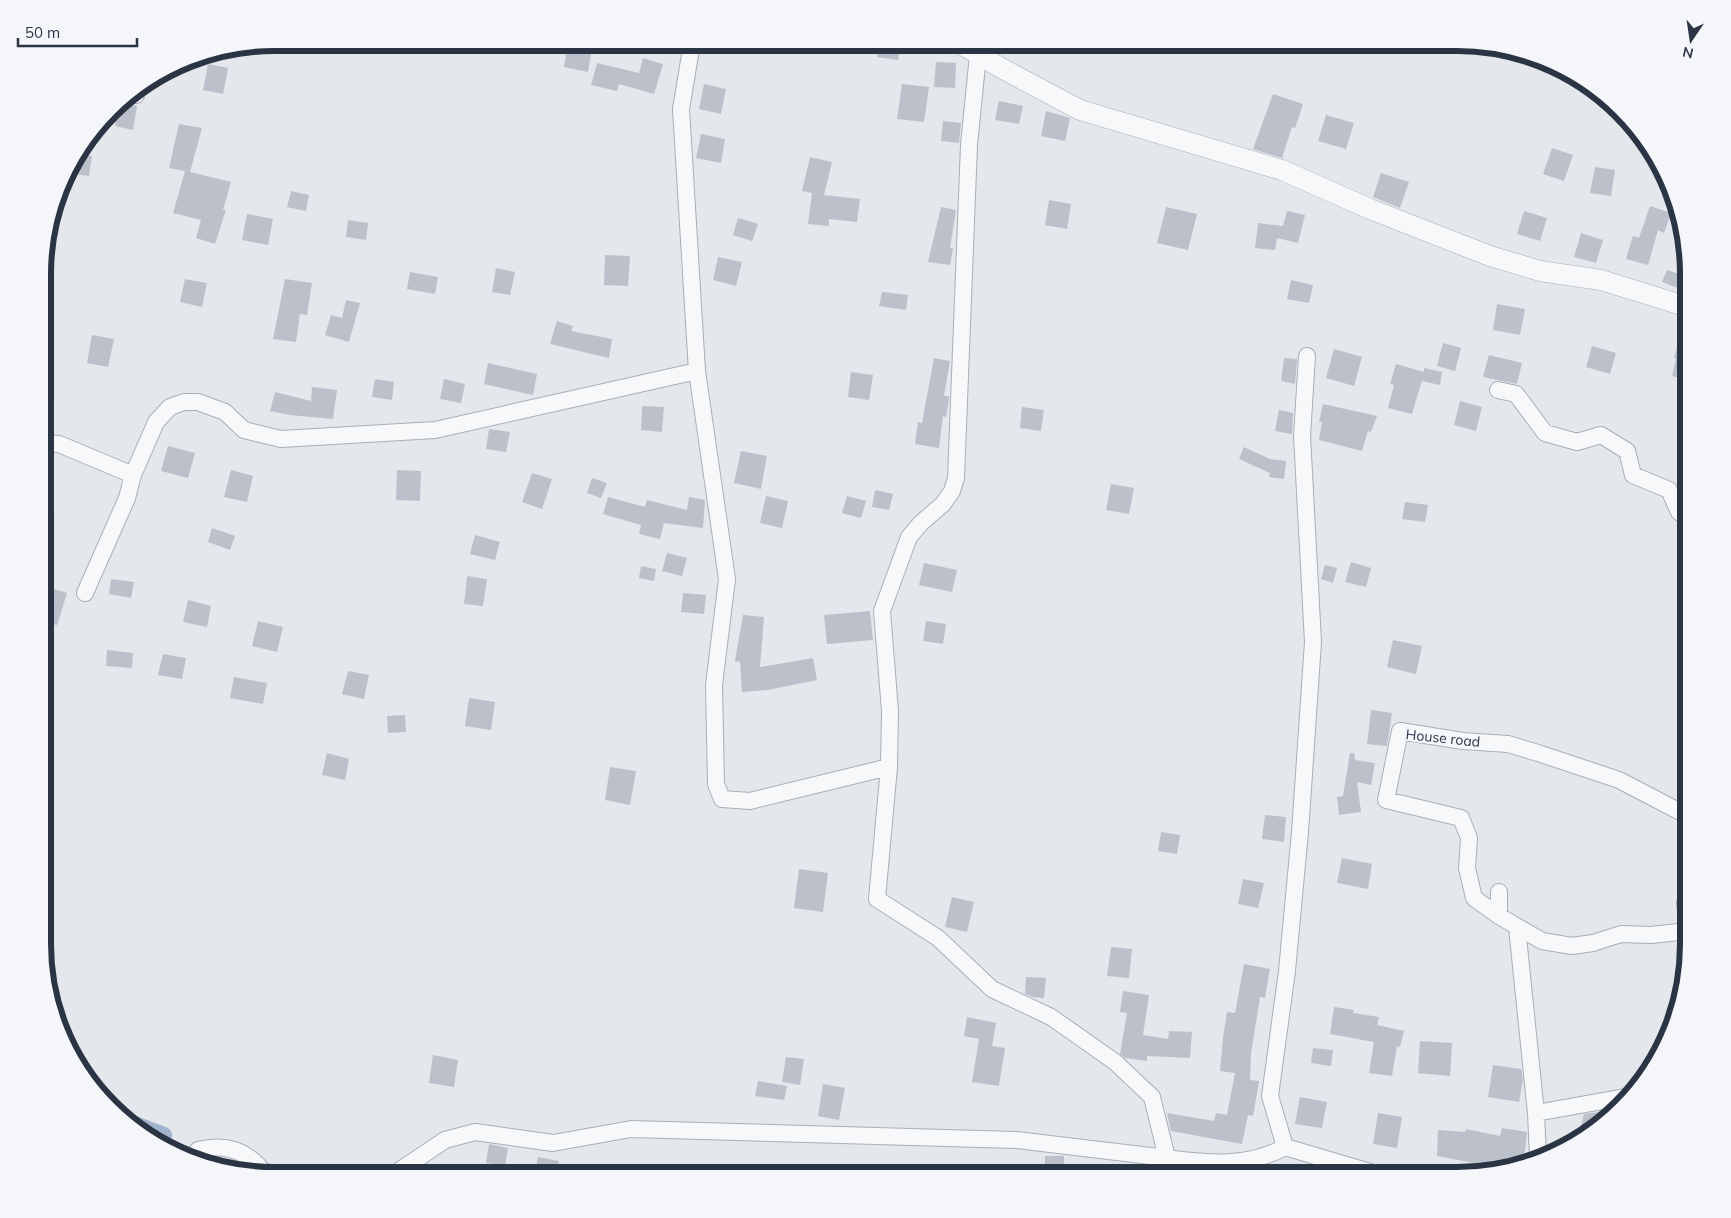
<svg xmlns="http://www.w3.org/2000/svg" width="1731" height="1218" viewBox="0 0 1731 1218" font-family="Mulish,sans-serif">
	<rect width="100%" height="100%" fill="#e4e7ec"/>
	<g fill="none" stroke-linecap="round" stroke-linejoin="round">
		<path stroke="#9fb4cc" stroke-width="16" d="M51,992L52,996
			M127,1121L164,1135"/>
	</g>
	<path fill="#bbc0ca" d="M879,43H901L898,60L877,57Z
		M567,49L591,54L588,72L564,67Z
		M643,58L663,64L654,94L619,84L617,91L591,85L597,63L639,73Z
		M936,62L956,63L955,88L934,87Z
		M208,64L228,68L223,94L203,90Z
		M704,84L726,89L721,114L699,109Z
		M902,84L929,87L924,122L897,119Z
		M1273,94L1303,104L1295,128L1292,127L1282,158L1253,149Z
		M999,101L1023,106L1019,124L995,120Z
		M119,103L137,106L133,130L115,126Z
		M1046,111L1070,118L1065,141L1041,136Z
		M1326,115L1354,123L1346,149L1318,141Z
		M943,121L961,123L959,143L941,141Z
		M179,124L202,128L190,172L231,182L223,210H226L215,244L196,238L201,220L173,213L185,171L169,168Z
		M701,134L725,139L721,163L696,158Z
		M1552,148L1573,155L1564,181L1543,174Z
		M80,154L92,156L89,176L66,173Z
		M810,157L832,162L824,195L860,199L857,222L829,219V226L808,224L812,193L802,191Z
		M1595,167L1615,170L1611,196L1590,193Z
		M1381,173L1409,182L1400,208L1373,197Z
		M291,191L309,195L306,211L287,207Z
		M1049,200L1071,204L1067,229L1045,225Z
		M1650,206L1671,213L1664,233L1658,230L1648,265L1626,259L1633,236L1639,238Z
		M941,207L956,210L950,248H953L950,265L928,262Z
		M1166,207L1197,214L1188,250L1157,243Z
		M1287,211L1305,215L1298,243L1277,238L1275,250L1255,248L1258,223L1283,226Z
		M1524,211L1547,218L1540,241L1517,234Z
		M247,214L273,219L268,245L242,240Z
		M738,218L758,224L752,241L733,235Z
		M348,220L368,223L366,240L346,237Z
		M1581,233L1603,240L1596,263L1574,257Z
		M605,255L630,256L628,286L604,285Z
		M718,257L742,262L736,286L713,280Z
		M496,268L515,272L510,295L492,292Z
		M1667,270L1688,277V292L1662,282Z
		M410,272L438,277L435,294L407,289Z
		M185,279L207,283L202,307L180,302Z
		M285,279L312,283L307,315L300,314L296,342L273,339Z
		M1291,280L1313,285L1309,303L1287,299Z
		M882,292L908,295L906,310L879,306Z
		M346,300L360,303L349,342L325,335L331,315L342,318Z
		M1497,304L1525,309L1520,335L1493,330Z
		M557,321L573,326L571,331L612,339L609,358L550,344Z
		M1684,322H1688V380L1672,376L1676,359L1674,358Z
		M92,335L114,339L108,367L87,363Z
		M1443,343L1461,348L1455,371L1437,366Z
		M1592,346L1616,353L1610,374L1586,367Z
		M1334,349L1362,357L1354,386L1326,378Z
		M1489,355L1522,363L1517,384L1483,377Z
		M934,358L950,361L944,396H949V400L946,417L943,416L939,448L915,444L918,422L922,423Z
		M1284,358L1297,359L1295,384L1281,381Z
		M488,363L537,374L533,395L484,384Z
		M1396,364L1424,372V368L1442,372L1440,385L1422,381L1423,377L1412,414L1388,408L1394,385L1390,384Z
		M851,372L873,375L869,400L848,397Z
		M375,379L394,382L392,400L372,397Z
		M444,379L465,384L461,403L440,399Z
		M312,387L337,390L333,419L290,415L270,411L275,392L311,401Z
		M1460,401L1482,407L1476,431L1454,425Z
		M1323,404L1377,416L1371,432L1368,431L1362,451L1319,440L1322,422H1319Z
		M642,406L664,407L662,432L641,430Z
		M1022,407L1044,410L1041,431L1020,428Z
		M1279,410L1293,413L1292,434L1275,431Z
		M489,429L510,432L506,452L486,449Z
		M168,446L195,453L188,478L161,471Z
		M1244,447L1270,459L1286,461L1284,479L1269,477L1270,473L1239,459Z
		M741,451L767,456L761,489L734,483Z
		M231,470L253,476L247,502L224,497Z
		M397,470L421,471L420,501L396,500Z
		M532,473L552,479L542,509L522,502Z
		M592,478L607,483L601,498L587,493Z
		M1111,484L1134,488L1129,514L1106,510Z
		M875,490L893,494L889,510L872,507Z
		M766,496L788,501L782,528L760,523Z
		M847,496L866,501L861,518L842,513Z
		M608,497L645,507L647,500L687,510L689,497L705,500L703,528L664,523L660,539L639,534L641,525L603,514Z
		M1405,502L1428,505L1425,522L1402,519Z
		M212,528L235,536L230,550L208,542Z
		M475,535L500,542L495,560L470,554Z
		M667,553L687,558L682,576L662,571Z
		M1351,562L1371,568L1366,587L1345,582Z
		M924,563L957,570L952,592L919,585Z
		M1325,565L1337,568L1333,583L1321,579Z
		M641,566L656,569L654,581L639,578Z
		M467,576L487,579L483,606L464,604Z
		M111,579L134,582L131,598L109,594Z
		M44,586L67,593L57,625L44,622Z
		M683,593L706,595L704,614L681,612Z
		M188,600L211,606L207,627L183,622Z
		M870,611L873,640L827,644L824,615Z
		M743,615L764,617L760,667L813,658L817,680L767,690L742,692L740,662L735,661Z
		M258,621L283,627L277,652L252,646Z
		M926,621L946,624L943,644L923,641Z
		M1393,640L1422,646L1416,674L1387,667Z
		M107,650L133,653L132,668L106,666Z
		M163,654L186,658L182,679L158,675Z
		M348,671L369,675L364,699L342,694Z
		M234,677L267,683L263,704L230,698Z
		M469,698L495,702L491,730L465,726Z
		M1371,710L1392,713L1387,746L1367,744Z
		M405,715L406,732L388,733L387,716Z
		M327,753L349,759L345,780L322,775Z
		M1350,753H1354L1355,760L1375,763L1371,785L1357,782L1361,812L1339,815L1337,797L1343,796Z
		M610,767L636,771L630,805L605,800Z
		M1265,815L1286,817L1284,842L1262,839Z
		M1161,832L1180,835L1177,854L1158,851Z
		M1342,858L1372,864L1368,889L1337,883Z
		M799,869L828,873L823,912L794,908Z
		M1243,879L1264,883L1258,908L1238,904Z
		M952,897L974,902L967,932L945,927Z
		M1111,947L1132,949L1129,978L1107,976Z
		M1244,964L1270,969L1265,998L1260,997L1251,1054L1250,1080L1259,1081L1253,1116L1248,1115L1242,1144L1171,1131L1167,1113L1214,1121L1216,1113L1227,1115L1235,1073L1220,1071L1223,1038L1227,1012L1235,1013Z
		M1026,977L1046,978L1044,998L1033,997L1025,994Z
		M1123,991L1149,995L1143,1035L1168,1039L1169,1031L1192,1032L1190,1058L1147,1056V1061L1125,1058L1120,1054L1127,1013L1120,1012Z
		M1334,1007L1354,1010L1353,1013L1379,1017L1377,1025L1404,1031L1400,1047L1397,1046L1392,1076L1369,1073L1374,1042L1330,1034Z
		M967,1017L996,1023L992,1046L1005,1048L999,1086L972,1082L979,1039L964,1036Z
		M1420,1041L1452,1043L1450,1076L1418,1073Z
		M1313,1048L1333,1050L1331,1066L1311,1063Z
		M433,1055L458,1060L454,1087L429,1083Z
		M786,1057L804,1059L800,1085L782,1082Z
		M1493,1065L1521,1069L1523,1080L1519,1102L1488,1097Z
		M758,1081L787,1086L784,1100L755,1096Z
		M823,1084L845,1088L839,1120L818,1116Z
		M1300,1097L1327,1102L1322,1128L1295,1124Z
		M1599,1112L1606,1113L1579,1135L1584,1114Z
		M1378,1113L1402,1117L1397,1148L1373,1144Z
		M1502,1128L1527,1132L1524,1160L1495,1167L1437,1156L1438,1130L1465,1132L1466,1129L1500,1136Z
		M489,1144L508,1148L505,1166L486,1163Z
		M1045,1156H1064V1175H1045Z
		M538,1157L559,1161L556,1175L535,1172Z"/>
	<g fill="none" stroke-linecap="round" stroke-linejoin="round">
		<defs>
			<path id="minor" d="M692,43L681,109L697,371L727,579L714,685L716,784L722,799L750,801L889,767
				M978,55L969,145L956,478L952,491L943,504L921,523L909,537L882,611L890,711L889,767L877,899L938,938L992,989L1051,1017L1115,1062L1152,1097L1167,1158C1207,1164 1249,1167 1285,1147
				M133,93L136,95
				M1307,356L1302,436L1313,642L1300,832L1287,971L1270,1096L1285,1147L1380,1175
				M1498,390L1516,394L1545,433L1577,442L1601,435L1627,451L1633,475L1669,490L1679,512L1688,519
				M44,443L59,444L133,475
				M85,593L127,498L133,475L156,422L170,407L184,402H198L225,412L244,430L281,439L435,430L697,371
				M1688,816L1619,780L1538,753L1508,744L1463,741L1400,731L1386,800L1461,818L1469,838L1467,868L1474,898L1499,916L1542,941L1572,946L1593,943L1621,934L1651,935L1688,931
				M1688,897L1685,903L1688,923
				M1499,916V892
				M1517,927L1536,1113L1538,1157
				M1536,1113L1625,1097
				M192,1159L198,1150C226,1143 249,1151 266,1175
				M393,1175L445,1140L475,1132L553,1143L631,1129L1016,1140L1167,1158"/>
			<path id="tertiary" d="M959,43L1001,68L1080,110L1282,170L1370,209L1490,256L1540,271L1601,280L1688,307"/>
		</defs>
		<use href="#minor" stroke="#a9aeb7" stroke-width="18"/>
		<use href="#tertiary" stroke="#a9aeb7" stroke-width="21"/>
		<use href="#minor" stroke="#f7f8fa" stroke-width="16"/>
		<use href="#tertiary" stroke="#f7f8fa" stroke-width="20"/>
	</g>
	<g text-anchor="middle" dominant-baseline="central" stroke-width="4" stroke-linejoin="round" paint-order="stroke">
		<g font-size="14" fill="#2b3445" stroke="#f4f6f9">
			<text transform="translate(1443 738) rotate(6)">House road</text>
		</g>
	</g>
	<path d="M0 0H1731V1218H0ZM274 51H1457A223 223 0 0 1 1680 274V944A223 223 0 0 1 1457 1167H274A223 223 0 0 1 51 944V274A223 223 0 0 1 274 51Z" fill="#f4f6f9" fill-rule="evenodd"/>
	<path fill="none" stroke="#2b3445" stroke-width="6" d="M274 51H1457A223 223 0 0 1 1680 274V944A223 223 0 0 1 1457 1167H274A223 223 0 0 1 51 944V274A223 223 0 0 1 274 51Z"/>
	<g transform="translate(1691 40) rotate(193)" stroke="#f4f6f9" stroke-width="4" paint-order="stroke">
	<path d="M0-4L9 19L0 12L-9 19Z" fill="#2b3445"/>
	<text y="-8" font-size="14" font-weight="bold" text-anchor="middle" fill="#2b3445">N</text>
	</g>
	<path d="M18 38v8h119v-8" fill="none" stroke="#2b3445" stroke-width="2.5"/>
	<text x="25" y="38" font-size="15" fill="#2b3445" stroke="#f4f6f9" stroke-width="4" paint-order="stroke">50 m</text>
</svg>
